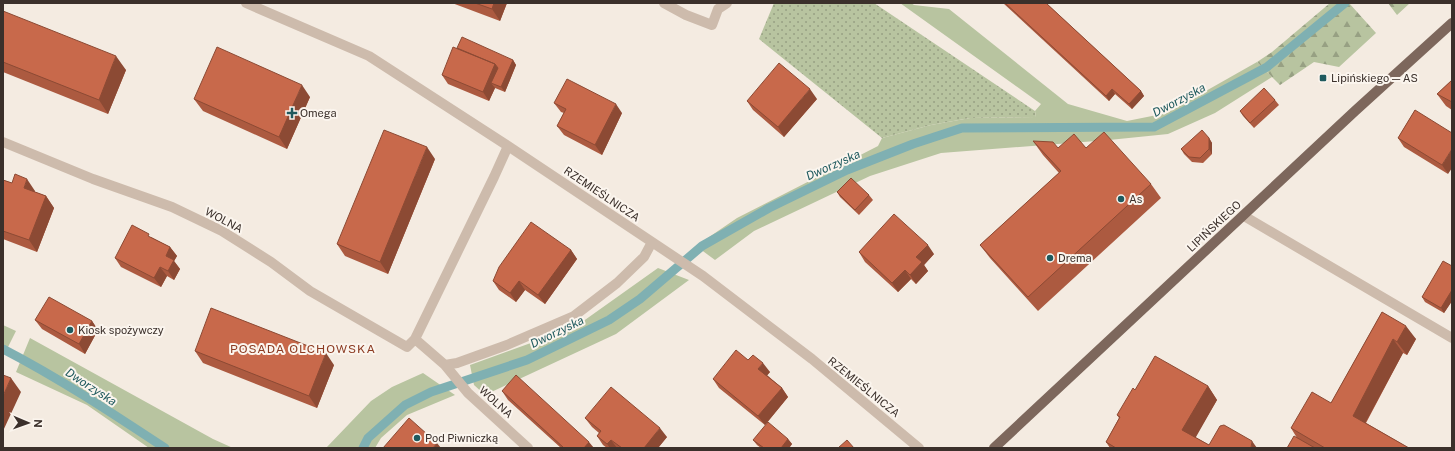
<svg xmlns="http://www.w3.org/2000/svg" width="1455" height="451" viewBox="0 0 1455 451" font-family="'Public Sans',sans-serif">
	<defs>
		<pattern id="forest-firs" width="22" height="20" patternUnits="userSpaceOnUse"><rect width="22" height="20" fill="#b8c4a0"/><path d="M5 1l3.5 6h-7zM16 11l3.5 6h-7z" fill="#97a083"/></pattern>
		<pattern id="park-dots" width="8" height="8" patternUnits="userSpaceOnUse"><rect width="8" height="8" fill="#b8c4a0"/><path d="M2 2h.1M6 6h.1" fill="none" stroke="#97a083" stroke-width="1.8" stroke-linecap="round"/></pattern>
	</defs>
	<rect width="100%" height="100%" fill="#f4ebe1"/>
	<path fill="#b8c4a0" d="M900,3H911L914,5L949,9L1068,104L1127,121L1167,113L1257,62L1272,77L1215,113L1168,134L1109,140L941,153L870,176L754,231L715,260L696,246L737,218L878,146L882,138L931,125L970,118L1036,117L1035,111L1041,104Z
		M658,268L689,280L616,334L485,395L474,385L470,365L575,327Z
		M3,325L16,331L3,357Z
		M30,338L213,439L233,448H149L87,405L16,372Z
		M423,373L455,395L407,415L381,438L375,448H326L371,401L392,387Z"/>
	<path fill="url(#forest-firs)" d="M1330,3H1349L1376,33L1339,67L1314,62L1280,85L1257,62L1272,52Z
		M1388,3H1410L1397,15Z"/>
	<path fill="url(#park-dots)" d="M774,3H874L1035,111L1036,117L970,118L931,125L882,138L759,39Z"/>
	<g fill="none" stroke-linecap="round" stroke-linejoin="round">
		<path stroke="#7fb0b2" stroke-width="9" d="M3,349C59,378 112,413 165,448
			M363,448L368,438L405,405L431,392L527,360L609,320L640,299L702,246L769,208L847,170L913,144L962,128L1154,127L1267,67L1345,3"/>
		<path stroke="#cdbbac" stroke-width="10" d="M246,3L369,56L508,146L703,276L812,359L919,448
			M664,3L686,15L712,25L718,9L727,3
			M3,142L93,179L172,207L222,231L271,262L310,291L407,347L415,339L494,177L508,146
			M1244,216L1452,338
			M415,339L445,365L468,393L528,448
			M445,365L457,363L507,345L574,316L617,283L644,257L652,242"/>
		<path stroke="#7d675c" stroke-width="10" d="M994,448L1355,111L1452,23"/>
	</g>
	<path fill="#ac5a40" d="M452,3H507L500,21Z
		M1003,3H1046L1141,91L1144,96L1132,109L1115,94L1109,101Z
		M3,11L126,70L108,114L3,72Z
		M457,48L513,60L516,65L505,92L495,88L489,101L448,84L442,75Z
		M1452,80V110L1446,106L1437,94Z
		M310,97L287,149L203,111L194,99Z
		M817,99L784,137L753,110L747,101Z
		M1275,100L1279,105L1254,128L1243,116L1240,111Z
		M554,103L622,113L602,155L564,135L557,126L564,113L561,112Z
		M1415,110L1448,174L1404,147L1398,138Z
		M1209,138L1212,143V154L1203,163L1192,162L1184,154L1181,149Z
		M1033,141L1058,148H1086L1151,184L1161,198L1038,311L990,258L980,245L1059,173L1043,155Z
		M435,159L388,274L345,256L337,244Z
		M3,180L35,191V192L46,196L54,208L37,252L3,239Z
		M837,192L869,195L873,200L859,215L840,197Z
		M151,237L170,247L177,256L174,261L180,269L174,280L167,276L161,287L121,267L115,258Z
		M571,250L577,259L545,304L525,290L516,302L499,290L493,281Z
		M859,252L934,254L924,265L928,271L916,284L911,279L898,292L865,262Z
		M1452,266V301L1444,313L1425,302L1422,297Z
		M1382,312L1416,339L1407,355L1403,353L1366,423L1409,448H1287L1297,438L1291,428L1331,403Z
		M35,320L92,321L98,330L85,354L42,329Z
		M195,351L334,365L317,408L203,363Z
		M748,360L770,372L767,375L782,388L788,397L765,425L719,388L713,379Z
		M1208,386L1217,400L1195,437L1209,445L1257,448H1110L1106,442L1119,418L1117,415Z
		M502,391L594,448H561L508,400Z
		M585,418L667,437L658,448H607L603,445L597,436L599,433L592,427Z
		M788,439L792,444L789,448H761L757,445L753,440Z"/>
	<path fill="#8c4a34" d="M494,3H507L500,21L492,9Z
		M116,56L126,70L108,114L99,100Z
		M513,60L516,65L505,92L501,87Z
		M495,64L501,73L491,83L495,88L489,101L483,92Z
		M302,85L310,97L287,149L279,137Z
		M810,89L817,99L784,137L778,127Z
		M1112,89L1115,94L1109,101L1106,96Z
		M1141,91L1144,96L1132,109L1129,104Z
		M616,104L622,113L602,155L595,145Z
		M1209,138L1212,143V154L1209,149Z
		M427,147L435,159L388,274L380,262Z
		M1452,149V168L1448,174L1442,165Z
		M27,179L35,191L32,200L24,188Z
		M46,196L54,208L37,252L29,240Z
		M928,245L934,254L924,265L928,271L916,284L910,275L916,257Z
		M170,247L177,256L174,261L180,269L174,280L168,271L166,256Z
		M571,250L577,259L545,304L538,295Z
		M160,267L167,276L161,287L154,278Z
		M905,270L911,279L898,292L892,283Z
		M519,281L525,290L516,302L510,293Z
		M1452,290V301L1444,313L1441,308Z
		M92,321L98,330L85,354L79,344Z
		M1406,326L1416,339L1407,355L1397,342Z
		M1393,339L1403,353L1362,429L1353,416Z
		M326,353L334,365L317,408L309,396Z
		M763,363L770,372L765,378L758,369Z
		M11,378L21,392L3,431V396Z
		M1208,386L1217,400L1192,444L1182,430Z
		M782,388L788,397L765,425L758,416Z
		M660,428L667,437L658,448H644Z
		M788,439L792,444L789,448H781Z
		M611,440L617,448H610L607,444Z
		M1252,441L1257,448H1251Z
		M589,442L594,448H584Z
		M437,443L441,448H433Z"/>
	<path fill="#c8694b" stroke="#8c4a34" d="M475,3H494L492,9Z
		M1005,3H1046L1141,91L1129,104L1112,89L1106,96Z
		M3,11L116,56L99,100L3,62Z
		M462,37L513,60L501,87L491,83L498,68L495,64L457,48Z
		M217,47L302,85L279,137L194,99Z
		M453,47L495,64L483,92L442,75Z
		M779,63L810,89L778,127L747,101Z
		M567,79L616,104L595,145L557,126L566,109L554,103Z
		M1452,80V102L1437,94Z
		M1264,88L1275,100L1250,123L1240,111Z
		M1415,110L1452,133V149L1442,165L1398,138Z
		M384,130L427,147L380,262L337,244Z
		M1202,130L1209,138V149L1200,158L1189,157L1181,149Z
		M1104,132L1151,184L1028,297L980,245L1061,171L1033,141L1053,142L1058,148L1074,134L1086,148Z
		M15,174L27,179L24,188L46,196L29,240L3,231V180L12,183Z
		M851,178L869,195L855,210L837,192Z
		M894,214L928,245L916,257L922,262L910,275L905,270L892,283L859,252Z
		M531,222L571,250L538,295L519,281L510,293L493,281L499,267Z
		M132,225L149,234L148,236L170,247L166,256L174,260L168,271L160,267L154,278L115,258Z
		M1443,261L1452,266V290L1441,308L1422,297Z
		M49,297L92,321L79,344L35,320Z
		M211,308L326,353L309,396L195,351Z
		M1382,312L1406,326L1397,342L1393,339L1353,416L1409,448H1325L1291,428L1312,392L1331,403Z
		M736,350L748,360L753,355L763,363L758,369L782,388L758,416L713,379Z
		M1155,356L1208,386L1182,430L1209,445L1220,426L1224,425L1252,441L1251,448H1116L1106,442L1120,417L1117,415L1133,388L1135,390Z
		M3,375L11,378L3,396Z
		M516,375L589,442L584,448H564L502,391Z
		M611,387L660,428L644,448H622L611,440L607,444L597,436L601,431L585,418Z
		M409,418L437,443L433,448H383Z
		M768,422L788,439L781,448H764L753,440Z
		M1294,436L1315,448H1287Z
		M847,440L854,448H838Z"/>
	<g fill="#1f5a5e" stroke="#fbf5ee" stroke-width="1.5">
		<rect x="1319" y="74" width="8" height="8" rx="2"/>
		<path d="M290 107h4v4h4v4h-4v4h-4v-4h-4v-4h4z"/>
		<circle cx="1121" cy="199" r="4"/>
		<circle cx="1050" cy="258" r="4"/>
		<circle cx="70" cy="330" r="4"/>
		<circle cx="417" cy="438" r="4"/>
	</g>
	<g text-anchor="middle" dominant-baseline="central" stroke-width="4" stroke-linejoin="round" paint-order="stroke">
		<g font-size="11" fill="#3b302b" stroke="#fbf5ee" text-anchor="start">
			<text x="1331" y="78">Lipińskiego — AS</text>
			<text x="300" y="113">Omega</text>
			<text x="1129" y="199">As</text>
			<text x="1058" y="258">Drema</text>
			<text x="78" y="330">Kiosk spożywczy</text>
			<text x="425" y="438">Pod Piwniczką</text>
		</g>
		<g font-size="11" fill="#3b302b" stroke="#fbf5ee">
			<text transform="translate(602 194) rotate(34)">RZEMIEŚLNICZA</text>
			<text transform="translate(224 220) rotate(28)">WOLNA</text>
			<text transform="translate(1214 226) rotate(-43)">LIPIŃSKIEGO</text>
			<text transform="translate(864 387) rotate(39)">RZEMIEŚLNICZA</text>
			<text transform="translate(496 402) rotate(42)">WOLNA</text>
		</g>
		<g font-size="12" font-style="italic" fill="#1f5a5e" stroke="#fbf5ee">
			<text transform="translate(1179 100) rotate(-28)">Dworzyska</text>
			<text transform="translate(833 165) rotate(-24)">Dworzyska</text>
			<text transform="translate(557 332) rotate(-26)">Dworzyska</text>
			<text transform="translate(91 387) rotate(33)">Dworzyska</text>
		</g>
		<g font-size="12" letter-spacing="1" fill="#8c3b22" stroke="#fbf5ee">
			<text x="303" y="349">POSADA OLCHOWSKA</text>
		</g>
	</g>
	<rect width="1455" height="451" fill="none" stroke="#3b302b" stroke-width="8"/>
	<g transform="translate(28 423) rotate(92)" stroke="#fbf5ee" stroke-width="3" paint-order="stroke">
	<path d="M0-3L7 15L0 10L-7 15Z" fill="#3b302b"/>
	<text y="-6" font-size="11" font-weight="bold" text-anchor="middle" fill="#3b302b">N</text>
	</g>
</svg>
